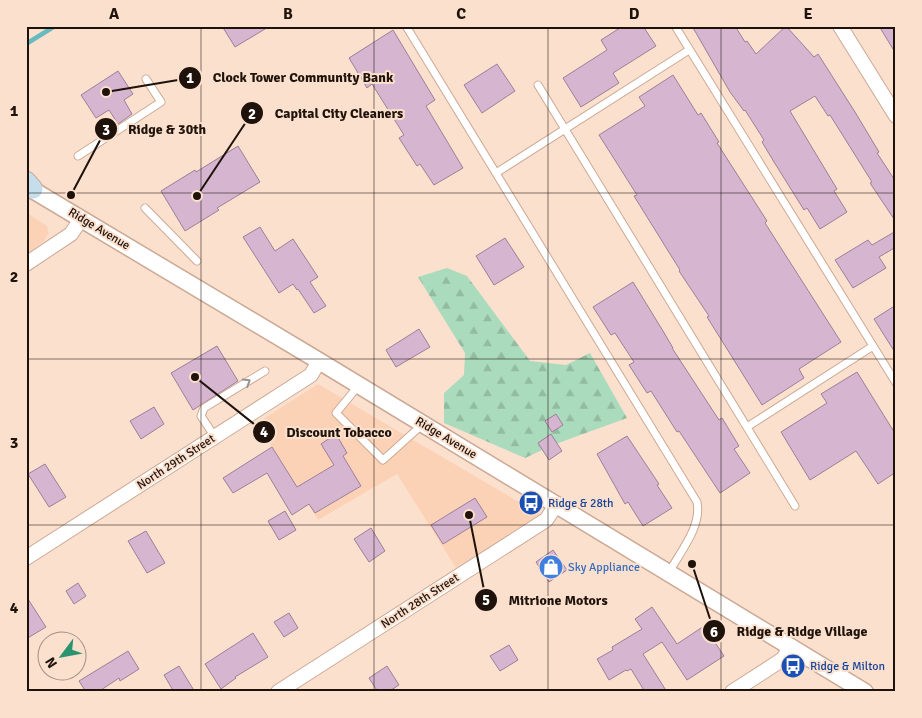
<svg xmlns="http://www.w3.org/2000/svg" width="922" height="718" viewBox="0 0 922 718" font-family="Signika,sans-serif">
	<defs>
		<pattern id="forest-firs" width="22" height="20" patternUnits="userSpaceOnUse" patternTransform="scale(1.25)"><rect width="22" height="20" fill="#aadbbd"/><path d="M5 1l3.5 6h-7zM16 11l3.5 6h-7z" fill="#92bba1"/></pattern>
	</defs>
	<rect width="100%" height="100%" fill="#fce0ce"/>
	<path fill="#fcd2b7" d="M26,212L47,226L49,233L43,242L26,255Z
		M318,384L541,515L456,568L397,474L318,520L257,423Z"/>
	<path fill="url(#forest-firs)" d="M447,268L467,276L530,361L566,365L590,353L627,418L553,445L525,458L444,423V393L464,375L465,353L418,277Z"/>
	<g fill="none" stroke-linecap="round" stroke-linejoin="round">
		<path stroke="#65bbbf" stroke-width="4.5" d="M26,44L55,26"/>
	</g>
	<path fill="#d5b5cf" stroke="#9d7f98" d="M222,26H270L235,47Z
		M623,26H643L656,46L613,73L619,83L581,107L563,78L607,50L601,40Z
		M692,26H735L745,42L747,41L756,54L786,26L814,57L818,54L855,112L879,152L877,153L896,182V222L870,183L872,182L830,115L828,116L815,96L790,111L837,189L834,191L847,212L820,229L807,208L804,210L774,162L762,142L764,140L745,110L744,111L730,92Z
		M879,26H896V54Z
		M393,30L435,100L426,106L463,168L434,185L420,164L417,166L399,138L404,135L372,84L367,88L349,58Z
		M497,64L515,91L482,113L464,85Z
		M118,71L133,94L124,100L132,114L118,124L109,110L96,118L81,95Z
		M673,75L698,115L701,113L719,142L717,143L767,221L765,223L841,342L799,369L804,378L762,405L707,317L709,316L679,271L680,270L634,196L637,195L599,135L645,106L639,97Z
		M238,146L260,182L217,208L219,210L185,231L161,191L195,170L196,172Z
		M260,227L275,251L293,239L318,277L310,282L326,306L314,313L298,289L297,290L293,284L279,293L243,237Z
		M896,231V247L879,257L886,268L853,288L835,260L868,240L872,245Z
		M505,238L524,267L494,285L476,256Z
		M633,282L663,331L673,348H672L719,420L722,418L739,446L734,449L750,473L720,493L679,431L677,432L651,391L647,393L629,365L634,362L615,333L611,335L593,307Z
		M896,305V354L874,319Z
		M419,329L430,347L396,367L386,350Z
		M217,346L238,381L193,410L171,373Z
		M857,372L896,435V472L878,484L856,451L810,480L781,432L827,403L821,394Z
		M154,407L164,424L141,439L130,421Z
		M556,414L563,425L552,432L545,421Z
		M336,434L347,453L343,456L361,486L315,513L309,504L292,515L267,473L233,493L223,478L272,447L297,487L334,465L321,444Z
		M551,434L562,451L549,460L538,443Z
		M627,436L659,484L657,485L672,508L643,526L628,502L625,504L597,454Z
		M45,464L66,497L49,507L28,474Z
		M475,498L487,517L443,544L431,525Z
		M285,511L296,530L279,540L268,521Z
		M371,528L385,551L369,562L354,539Z
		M146,531L165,563L147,573L128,541Z
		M553,550L567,570L549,582L536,562Z
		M78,583L86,596L74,604L66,591Z
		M26,596L46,627L26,639Z
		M652,607L677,644L704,626L724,656L687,680L662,642L643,654L667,692H645L631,669L627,671L626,670L609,680L597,659L613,650L612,647L642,629L635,619Z
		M289,613L298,628L284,637L274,622Z
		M253,633L268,657L235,677L236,678L221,689L205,664Z
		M509,645L518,660L500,671L490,656Z
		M128,651L139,669L120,681L119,678L98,692H86L79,681Z
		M179,666L195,692H174L164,675Z
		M387,666L399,685L388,692H378L369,678Z"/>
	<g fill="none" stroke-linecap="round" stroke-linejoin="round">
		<defs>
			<path id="service" d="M406,26L697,502C702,526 681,551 669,572
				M675,26L896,383
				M538,85L795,506
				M78,156L161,102L146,79
				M496,173L689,50
				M145,208L197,261
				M359,385L336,413L383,460L423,424
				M747,427L873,346
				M215,437L201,416L204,408L265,371"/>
			<path id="minor" d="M840,26L896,116
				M26,264L71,234L81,219
				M26,558L311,375L319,361
				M278,692L546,520L557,504
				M732,692L783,659L791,646"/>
			<path id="tertiary" d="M26,186L319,361L865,692"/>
			<path id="secondary" d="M26,181L33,189"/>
		</defs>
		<use href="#service" stroke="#cba994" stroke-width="9"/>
		<use href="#minor" stroke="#cba994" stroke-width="16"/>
		<use href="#tertiary" stroke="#cba994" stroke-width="19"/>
		<use href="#secondary" stroke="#cba994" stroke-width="21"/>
		<use href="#service" stroke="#fff" stroke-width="7"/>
		<use href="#minor" stroke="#fff" stroke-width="14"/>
		<use href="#tertiary" stroke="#fff" stroke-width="16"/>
		<use href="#secondary" stroke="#c5deeb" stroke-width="19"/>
	</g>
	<defs><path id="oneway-chevron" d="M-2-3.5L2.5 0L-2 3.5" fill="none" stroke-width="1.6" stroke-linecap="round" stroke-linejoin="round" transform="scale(1.25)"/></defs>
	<use stroke="#9a9491" href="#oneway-chevron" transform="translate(247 382) rotate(-32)"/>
	<path fill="none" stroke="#1e120a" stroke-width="1" stroke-opacity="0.55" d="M201,26V692M374,26V692M548,26V692M721,26V692M26,193H896M26,359H896M26,525H896"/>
	<defs>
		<symbol id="bus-disc" viewBox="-11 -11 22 22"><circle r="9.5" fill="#1a4fb4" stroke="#fce0ce"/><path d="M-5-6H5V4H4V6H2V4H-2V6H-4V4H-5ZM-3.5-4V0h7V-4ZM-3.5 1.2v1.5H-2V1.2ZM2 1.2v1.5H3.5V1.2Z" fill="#fff"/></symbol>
		<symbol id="shop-disc" viewBox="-11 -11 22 22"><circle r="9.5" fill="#3f7fe0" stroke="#fce0ce"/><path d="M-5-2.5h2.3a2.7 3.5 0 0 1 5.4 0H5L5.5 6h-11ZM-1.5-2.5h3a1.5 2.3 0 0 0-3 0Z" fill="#fff"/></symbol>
	</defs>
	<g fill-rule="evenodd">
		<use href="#bus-disc" x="517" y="489" width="28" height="28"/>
		<use href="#shop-disc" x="537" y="553" width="28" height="28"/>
		<use href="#bus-disc" x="779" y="652" width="28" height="28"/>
	</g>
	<g text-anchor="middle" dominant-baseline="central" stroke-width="4" stroke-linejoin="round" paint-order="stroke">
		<g font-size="12" fill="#1e120a" stroke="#fce0ce">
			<text transform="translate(99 229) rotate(31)">Ridge Avenue</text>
			<text transform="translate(446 438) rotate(31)">Ridge Avenue</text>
			<text transform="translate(176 462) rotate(-33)">North 29th Street</text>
			<text transform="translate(420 601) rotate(-33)">North 28th Street</text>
		</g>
		<g font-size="12" fill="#164399" stroke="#fce0ce" text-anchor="start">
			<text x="548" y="503">Ridge &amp; 28th</text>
			<text x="810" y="666">Ridge &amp; Milton</text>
		</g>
		<g font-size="12" fill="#366cbe" stroke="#fce0ce" text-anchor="start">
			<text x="568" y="567">Sky Appliance</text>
		</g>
	</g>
	<path fill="none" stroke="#1e120a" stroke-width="2" d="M106 92L190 78M197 196L252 113M71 195L106 129M195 377L264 432M469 515L486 600M692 564L714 631"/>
	<g fill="#1e120a" stroke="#fce0ce" stroke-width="2">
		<circle cx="106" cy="92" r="5"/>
		<circle cx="197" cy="196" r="5"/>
		<circle cx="71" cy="195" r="5"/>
		<circle cx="195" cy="377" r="5"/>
		<circle cx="469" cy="515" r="5"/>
		<circle cx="692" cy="564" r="5"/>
		<circle cx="190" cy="78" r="12"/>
		<circle cx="252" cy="113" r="12"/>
		<circle cx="106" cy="129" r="12"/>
		<circle cx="264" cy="432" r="12"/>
		<circle cx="486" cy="600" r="12"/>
		<circle cx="714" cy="631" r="12"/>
	</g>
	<g font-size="15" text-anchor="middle" font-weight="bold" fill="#fff">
		<text x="190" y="83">1</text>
		<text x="252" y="119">2</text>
		<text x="106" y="135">3</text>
		<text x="264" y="437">4</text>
		<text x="486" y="605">5</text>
		<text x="714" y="637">6</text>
	</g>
	<g font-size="14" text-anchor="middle" font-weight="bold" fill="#1e120a" stroke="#fce0ce" stroke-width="4" stroke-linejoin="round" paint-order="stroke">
		<text x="303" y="82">Clock Tower Community Bank</text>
		<text x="339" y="118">Capital City Cleaners</text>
		<text x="167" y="134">Ridge &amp; 30th</text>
		<text x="339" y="437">Discount Tobacco</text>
		<text x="558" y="605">Mitrione Motors</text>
		<text x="802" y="636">Ridge &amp; Ridge Village</text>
	</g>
	<rect width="922" height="718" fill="none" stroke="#fce0ce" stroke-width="55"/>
	<g transform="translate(62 656) rotate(238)"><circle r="24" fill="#fce0ce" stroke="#a38e80"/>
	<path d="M0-4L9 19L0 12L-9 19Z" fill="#2c9370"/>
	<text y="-8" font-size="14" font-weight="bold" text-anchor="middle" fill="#1e120a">N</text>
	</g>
	<rect x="28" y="28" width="866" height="662" fill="none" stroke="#1e120a" stroke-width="2"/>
	<g font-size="16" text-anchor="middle" font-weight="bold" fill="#1e120a">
		<text x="114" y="19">A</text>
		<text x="288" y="19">B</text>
		<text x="461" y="19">C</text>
		<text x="634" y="19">D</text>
		<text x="808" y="19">E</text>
		<text x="14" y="116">1</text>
		<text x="14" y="282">2</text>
		<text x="14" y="448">3</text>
		<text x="14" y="613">4</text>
	</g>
</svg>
